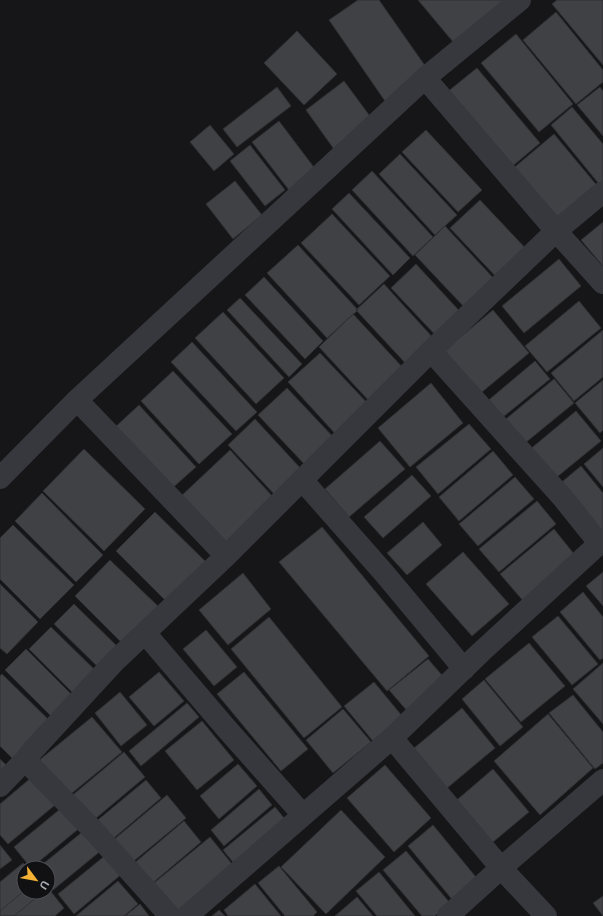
<svg xmlns="http://www.w3.org/2000/svg" width="603" height="916" viewBox="0 0 603 916" font-family="Helvetica,sans-serif">
	<rect width="100%" height="100%" fill="#161618"/>
	<path fill="#404145" stroke="#303034" d="M358,0H379L428,70L385,101L329,20Z
		M418,0H505L454,43Z
		M557,0H603V65L552,4Z
		M556,12L603,70V82L576,104L523,40Z
		M297,31L337,74L304,105L264,63Z
		M516,34L573,104L539,132L481,63Z
		M477,68L540,143L509,169L446,93Z
		M344,81L375,123L336,152L306,110Z
		M277,87L291,106L237,147L223,129Z
		M600,87L603,91V136L577,105Z
		M572,107L603,144V181L599,184L551,125Z
		M279,121L319,174L292,194L252,142Z
		M210,125L234,154L214,171L190,142Z
		M426,130L482,190L458,212L402,152Z
		M554,134L599,188L555,226L510,171Z
		M250,145L285,190L265,206L230,161Z
		M400,154L457,215L435,235L379,174Z
		M372,171L433,237L413,256L352,190Z
		M235,181L262,215L233,239L206,204Z
		M349,193L410,258L393,275L332,209Z
		M480,200L530,253L500,281L450,228Z
		M332,214L390,276L359,305L301,243Z
		M603,222V266L581,240Z
		M445,226L497,282L467,310L415,255Z
		M298,245L358,310L327,338L267,273Z
		M559,259L581,286L524,333L502,306Z
		M416,264L465,317L440,340L391,288Z
		M264,277L323,341L305,359L245,295Z
		M384,284L435,340L408,366L356,310Z
		M240,298L302,364L289,377L227,310Z
		M579,301L601,328L547,372L525,346Z
		M493,310L529,353L476,397L440,354Z
		M223,312L284,378L256,404L195,338Z
		M353,314L405,370L370,402L319,347Z
		M603,330V377L574,401L551,373Z
		M192,342L257,412L236,431L171,362Z
		M320,353L372,408L340,439L288,382Z
		M535,361L550,379L498,421L484,404Z
		M173,371L232,434L199,464L141,401Z
		M554,379L574,403L519,448L500,424Z
		M603,380V430L600,433L575,403Z
		M431,383L463,423L410,467L378,428Z
		M287,388L336,440L307,467L258,415Z
		M139,405L196,467L169,491L112,430Z
		M576,411L601,441L552,481L528,451Z
		M255,419L303,471L276,496L228,445Z
		M469,424L491,449L438,494L416,467Z
		M380,441L405,469L349,517L325,489Z
		M603,448V487L584,464Z
		M84,449L145,509L104,551L43,491Z
		M230,450L274,498L222,547L178,499Z
		M493,451L513,475L459,521L439,497Z
		M581,466L603,493V537L557,486Z
		M412,475L431,496L383,538L364,517Z
		M515,477L534,499L478,546L459,524Z
		M42,493L103,555L76,582L15,521Z
		M537,501L556,524L499,572L479,549Z
		M155,512L206,562L167,602L116,551Z
		M423,522L442,545L407,575L387,553Z
		M13,525L74,585L40,619L0,579V538Z
		M322,527L429,656L387,691L279,562Z
		M554,529L578,559L525,603L500,574Z
		M463,552L509,604L472,636L426,584Z
		M110,560L162,610L126,647L75,596Z
		M603,572V606L586,586Z
		M243,573L271,609L228,645L199,610Z
		M0,584L38,622L7,654L0,648Z
		M583,592L603,617V658L600,660L560,612Z
		M74,604L122,651L102,671L54,624Z
		M558,616L598,664L572,685L532,637Z
		M269,617L342,707L304,738L231,649Z
		M51,627L99,674L77,697L29,649Z
		M206,630L237,667L214,686L183,649Z
		M529,643L565,686L521,722L485,679Z
		M26,649L75,698L54,719L5,670Z
		M428,659L447,681L409,713L389,690Z
		M603,663V724L573,689Z
		M159,672L184,701L154,726L129,697Z
		M244,672L308,749L281,771L217,694Z
		M2,674L54,725L17,763L0,746V676Z
		M484,680L523,727L500,746L462,699Z
		M374,682L407,722L377,746L344,706Z
		M120,692L147,725L121,746L95,713Z
		M573,695L603,732V763L595,769L549,713Z
		M187,703L199,717L141,766L129,751Z
		M462,708L495,748L440,794L407,754Z
		M343,709L371,742L333,773L306,740Z
		M548,714L593,768L540,815L494,761Z
		M92,717L122,752L66,798L37,762Z
		M202,721L234,760L197,790L165,751Z
		M124,752L145,777L89,824L68,799Z
		M0,759L9,768L0,777Z
		M238,764L257,786L219,819L200,796Z
		M385,765L431,818L394,852L347,798Z
		M493,769L529,812L487,847L451,805Z
		M32,777L55,805L8,844L0,835V804Z
		M146,780L161,798L108,843L93,824Z
		M259,789L272,805L224,846L211,830Z
		M167,795L186,818L129,865L111,842Z
		M65,805L82,826L31,868L14,847Z
		M275,807L289,824L237,867L223,850Z
		M341,810L385,857L326,914L281,867Z
		M184,821L201,842L149,886L132,865Z
		M433,825L480,882L455,903L408,846Z
		M86,829L103,849L53,890L48,884V868H38Z
		M210,837L236,869L181,915L154,883Z
		M0,845L12,860L0,869Z
		M406,851L450,903L435,916H422L383,870Z
		M107,854L123,873L74,914L58,894Z
		M23,863L27,868H24V892H43L14,916H0V882Z
		M279,866L317,912L313,916H285L258,883Z
		M379,872L415,916H377L356,891Z
		M118,881L138,904L124,916H76Z
		M255,884L281,916H228L224,910Z
		M48,888L64,908L55,916H0V911L24,891L48,892Z
		M603,896V916L593,903Z
		M357,897L373,916H335Z
		M140,904L149,916H125Z
		M219,910L225,916H212Z"/>
	<g fill="none" stroke-linecap="round" stroke-linejoin="round">
		<path stroke="#37383d" stroke-width="22" d="M425,78L556,231L603,283
			M431,351L563,498L599,543
			M77,400L226,556
			M0,478L77,400L425,78L520,0
			M303,481L384,573L464,669
			M145,633L226,728L303,815
			M392,738L501,868L546,916
			M0,786L25,760
			M170,916L93,830L25,760L33,750L114,662L226,556L433,349L556,231L603,192
			M187,916L392,738L481,652L603,540
			M448,916L501,868L603,780"/>
	</g>
	<g transform="translate(36 880) rotate(122)"><circle r="19" fill="#111113" stroke="#4d4f55"/>
	<path d="M0-3L7 15L0 10L-7 15Z" fill="#f2b134"/>
	<text y="-6" font-size="11" font-weight="bold" text-anchor="middle" fill="#a8adb8">U</text>
	</g>
</svg>
